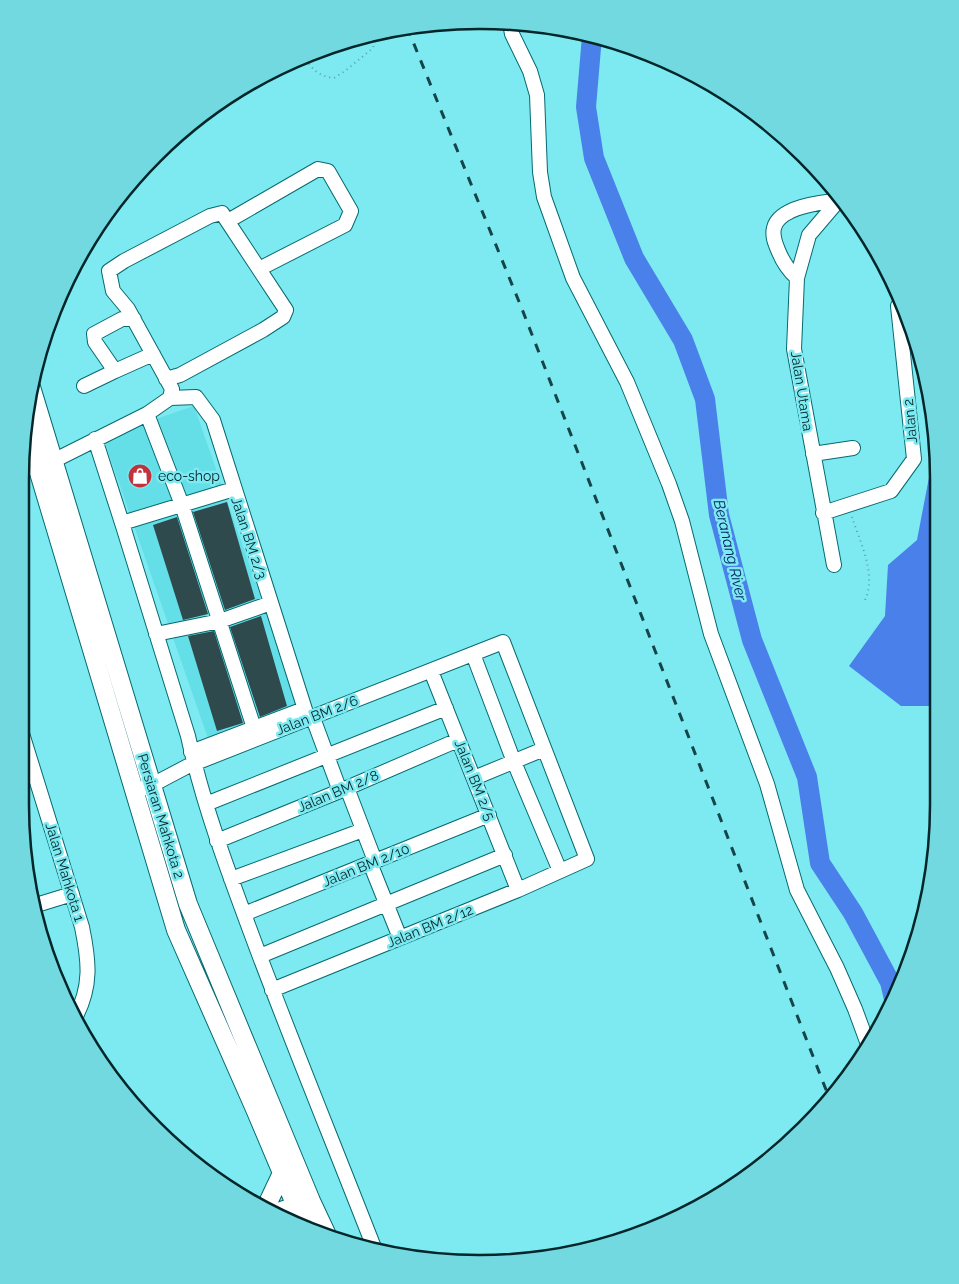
<svg xmlns="http://www.w3.org/2000/svg" width="959" height="1284" viewBox="0 0 959 1284" font-family="Raleway,sans-serif">
	<rect width="100%" height="100%" fill="#7de9f1"/>
	<path fill="#64dee7" d="M194,406L300,710L209,741L103,437Z"/>
	<path fill="#4980e9" d="M935,446V706H901L849,666L885,616L888,565L917,540Z"/>
	<g fill="none" stroke-linecap="round" stroke-linejoin="round">
		<path stroke="#4980e9" stroke-width="20" d="M592,36L586,107L594,158L634,258L683,340L705,399L719,515L752,640L807,777L820,863L853,913L890,982L894,999"/>
	</g>
	<path fill="#2e4a4c" d="M227,502L255,599L225,610L193,512Z
		M177,517L208,614L183,620L153,525Z
		M261,616L287,706L260,717L230,627Z
		M214,631L243,723L217,731L188,636Z"/>
	<g fill="none" stroke-linecap="round" stroke-linejoin="round">
		<defs>
			<path id="minor" d="M510,23L512,34L530,71L537,95L540,172L544,197L573,278L627,382L669,484L682,521L711,634L767,784L797,890L837,968L855,1009L869,1047
				M228,221L318,169L328,171L351,211L345,225L259,269
				M797,278C789,271 782,260 778,250C775,243 772,236 774,228C779,207 821,202 838,201
				M134,319H122L94,334L95,342L115,371L153,354
				M166,379L180,375L263,330L283,317L286,310L222,213L210,216L124,261L109,271L113,291L128,309L172,389L170,398
				M84,386L115,371
				M147,414L182,505L254,728
				M95,439L122,523
				M813,454L853,448
				M53,461L147,414L170,398L196,397L213,420L308,719
				M234,489L122,523L188,736C204,809 231,879 257,949C295,1050 336,1150 375,1250
				M823,513L891,491L914,459L898,306L900,303
				M834,565L794,349L797,278L809,235L838,201L842,200
				M156,634L220,621L271,603
				M473,654L514,762L560,871
				M431,671L518,890
				M313,718L340,791
				M20,727L82,927C89,961 92,986 75,1018
				M191,752L304,709
				M474,778L544,749
				M347,788L375,861
				M133,792L152,785L188,766L503,642L587,859L518,890L272,990
				M206,804L446,708
				M217,841L340,791L458,740
				M370,863L400,938
				M231,879L363,830
				M33,906L72,894
				M244,914L489,815
				M260,956L505,855"/>
			<path id="major" d="M31,387L188,904L311,1201L326,1233
				M25,426L176,930L255,1109L296,1206L302,1225
				M265,1209L282,1173
				M272,1214L305,1203"/>
		</defs>
		<use href="#minor" stroke="#056a70" stroke-width="16"/>
		<use href="#major" stroke="#056a70" stroke-width="20"/>
		<path stroke="#53a6ac" stroke-width="2" stroke-dasharray="1 4" stroke-linecap="butt" d="M304,55C311,69 318,76 334,78L345,71L373,48L376,33
			M852,517C860,542 877,575 865,600"/>
		<use href="#minor" stroke="#fff" stroke-width="14"/>
		<use href="#major" stroke="#fff" stroke-width="18"/>
		<path stroke="#154549" stroke-width="3" stroke-dasharray="9 9" stroke-linecap="butt" d="M407,27L522,309L830,1100"/>
	</g>
	<defs>
		<symbol id="shop-disc" viewBox="-11 -11 22 22"><circle r="9.5" fill="#c2323d" stroke="#7de9f1"/><path d="M-5-2.5h2.3a2.7 3.5 0 0 1 5.4 0H5L5.5 6h-11ZM-1.5-2.5h3a1.5 2.3 0 0 0-3 0Z" fill="#fff"/></symbol>
	</defs>
	<g fill-rule="evenodd">
		<use href="#shop-disc" x="126" y="462" width="28" height="28"/>
	</g>
	<g text-anchor="middle" dominant-baseline="central" stroke-width="5" stroke-linejoin="round" paint-order="stroke">
		<g font-size="14" fill="#022629" stroke="#7de9f1">
			<text transform="translate(802 391) rotate(81)">Jalan Utama</text>
			<text transform="translate(910 421) rotate(-96)">Jalan 2</text>
			<text transform="translate(249 538) rotate(72)">Jalan BM 2/3</text>
			<text transform="translate(317 715) rotate(-21)">Jalan BM 2/6</text>
			<text transform="translate(475 780) rotate(68)">Jalan BM 2/5</text>
			<text transform="translate(338 791) rotate(-23)">Jalan BM 2/8</text>
			<text transform="translate(161 816) rotate(73)">Persiaran Mahkota 2</text>
			<text transform="translate(366 865) rotate(-22)">Jalan BM 2/10</text>
			<text transform="translate(65 872) rotate(73)">Jalan Mahkota 1</text>
			<text transform="translate(430 926) rotate(-22)">Jalan BM 2/12</text>
		</g>
		<g font-size="14" fill="#022629" stroke="#7de9f1" text-anchor="start">
			<text x="158" y="476">eco-shop</text>
		</g>
		<g font-size="15" font-style="italic" fill="#032464" stroke="#7de9f1">
			<text transform="translate(730 550) rotate(77)">Beranang River</text>
		</g>
	</g>
	<path d="M0 0H959V1284H0ZM479 29H480A450 450 0 0 1 930 479V805A450 450 0 0 1 480 1255H479A450 450 0 0 1 29 805V479A450 450 0 0 1 479 29Z" fill="#73d9e1" fill-rule="evenodd"/>
	<path fill="none" stroke="#022629" stroke-width="2.5" d="M479 29H480A450 450 0 0 1 930 479V805A450 450 0 0 1 480 1255H479A450 450 0 0 1 29 805V479A450 450 0 0 1 479 29Z"/>
</svg>
